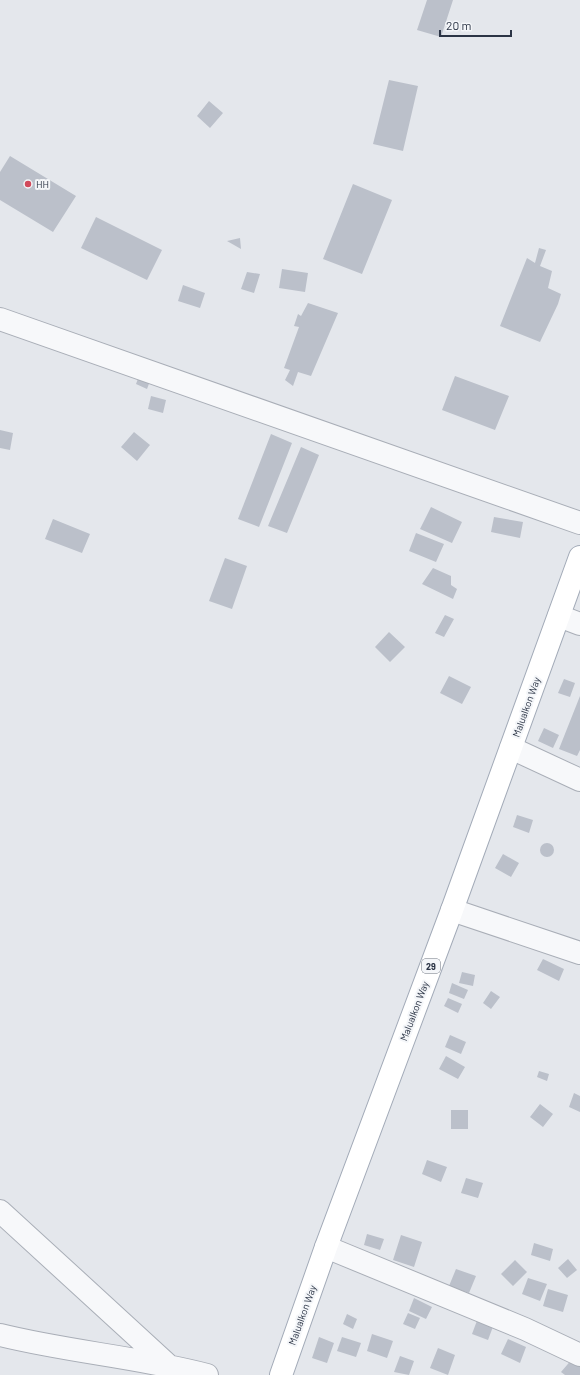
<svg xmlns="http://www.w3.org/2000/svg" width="580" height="1375" viewBox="0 0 580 1375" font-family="Barlow,sans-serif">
	<rect width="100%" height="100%" fill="#e4e7ec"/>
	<path fill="#bbc0ca" d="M427,0H453L441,37L417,30Z
		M389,80L418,86L403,151L373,144Z
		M209,101L223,113L210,128L197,116Z
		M10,156L76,196L53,232L0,200V172Z
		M353,184L392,200L362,274L323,259Z
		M96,217L162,250L147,280L81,248Z
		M240,238L241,249L227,241Z
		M539,248L546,250L540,266L552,271L548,288L561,294L558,304L540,342L500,326L527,258L535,263Z
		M282,269L308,273L305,292L279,288Z
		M247,272L260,274L254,293L241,289Z
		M183,285L205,293L200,308L178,301Z
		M308,303L338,313L311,376L298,372L293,386L285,380L290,370L284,368L299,327L294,326L298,314L301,316Z
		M139,376L150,381L147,389L136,384Z
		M455,376L509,396L495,430L442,410Z
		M151,396L166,400L163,413L148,409Z
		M0,430L13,433L10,450L0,448Z
		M134,432L150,445L137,461L121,447Z
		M271,434L292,443L259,527L238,519Z
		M301,447L319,455L287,533L268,526Z
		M431,507L462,522L452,543L420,529Z
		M494,517L523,522L520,538L491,532Z
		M53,519L90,534L82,553L45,539Z
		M416,533L444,544L436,562L409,551Z
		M225,558L247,566L232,609L209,601Z
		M433,568L451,576V585L457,589L453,599L422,584Z
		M445,615L454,619L444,637L435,633Z
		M389,632L405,647L390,662L375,647Z
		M449,676L471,687L462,704L440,693Z
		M564,679L575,683L570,697L558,693Z
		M580,696V750L577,756L559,749Z
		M544,728L559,735L553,748L538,741Z
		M517,815L533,820L529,833L513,827Z
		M540 850a7 7 0 1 1 14 0a7 7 0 1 1-14 0Z
		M503,854L519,863L511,877L495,868Z
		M543,959L564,969L559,981L537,970Z
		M462,972L475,975L473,986L459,983Z
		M452,983L468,990L464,999L449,993Z
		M491,991L500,997L491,1009L483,1003Z
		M448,998L462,1004L458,1013L444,1006Z
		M450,1035L466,1042L461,1054L445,1047Z
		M446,1056L465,1067L458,1079L439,1069Z
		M539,1071L549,1074L547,1081L537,1077Z
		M574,1093L580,1096V1112L569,1107Z
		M540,1104L553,1114L543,1127L530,1117Z
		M451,1110H468V1129H451Z
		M427,1160L447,1167L441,1182L422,1174Z
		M466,1178L483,1183L478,1198L461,1193Z
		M367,1234L384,1239L380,1250L364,1245Z
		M401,1235L422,1242L414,1267L393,1260Z
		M534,1243L553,1249L550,1261L531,1255Z
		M568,1259L577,1270L567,1278L558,1268Z
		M515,1260L527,1272L513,1286L501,1274Z
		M456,1269L476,1276L469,1293L449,1286Z
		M528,1278L547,1284L540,1301L522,1294Z
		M548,1289L568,1295L563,1312L543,1306Z
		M414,1298L432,1307L426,1319L409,1311Z
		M408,1313L420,1318L415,1329L403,1324Z
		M347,1314L357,1319L353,1329L343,1324Z
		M478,1318L494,1324L488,1340L472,1334Z
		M372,1334L393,1341L387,1358L367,1351Z
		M319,1337L334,1343L327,1363L312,1358Z
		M342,1337L361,1343L356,1357L337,1351Z
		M508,1339L526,1347L520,1363L501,1354Z
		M438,1348L455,1355L448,1375L430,1368Z
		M400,1356L414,1361L409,1375L394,1372Z
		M573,1358L580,1364V1375H565L561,1372Z"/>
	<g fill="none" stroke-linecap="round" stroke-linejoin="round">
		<defs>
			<path id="street" d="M0,319L580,523
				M559,616L580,624
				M511,748L580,780
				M452,910L580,953
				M0,1211L168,1365
				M326,1247L525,1329L580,1355
				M0,1335C68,1352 139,1357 207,1375"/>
			<path id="primary" d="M281,1375L326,1247L452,910L580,557"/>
		</defs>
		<use href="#street" stroke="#a9aeb7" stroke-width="24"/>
		<use href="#primary" stroke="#a3abb8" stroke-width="24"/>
		<use href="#street" stroke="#f7f8fa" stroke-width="22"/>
		<use href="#primary" stroke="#fff" stroke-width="22"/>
	</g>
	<circle fill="#d1495b" stroke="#f4f6f9" stroke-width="1.5" cx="28" cy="184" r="4"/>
	<g text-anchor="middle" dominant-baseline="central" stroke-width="4" stroke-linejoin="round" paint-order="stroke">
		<rect fill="#f4f6f9" stroke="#676e7b" stroke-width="1" x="422" y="959" width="18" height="14" rx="3"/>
		<g font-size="9" font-weight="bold" fill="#2b3445">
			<text x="431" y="966">29</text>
		</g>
		<g font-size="10" fill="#2b3445" stroke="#f4f6f9" text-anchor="start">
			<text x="36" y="184">HH</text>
		</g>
		<g font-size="10" fill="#2b3445" stroke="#f4f6f9">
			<text transform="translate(526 707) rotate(-70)">Malualkon Way</text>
			<text transform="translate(414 1011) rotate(-69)">Malualkon Way</text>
			<text transform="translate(302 1315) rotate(-70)">Malualkon Way</text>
		</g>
	</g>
	<path d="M440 30v6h71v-6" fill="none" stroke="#2b3445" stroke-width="2"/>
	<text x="446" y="30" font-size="12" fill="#2b3445" stroke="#f4f6f9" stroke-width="3" paint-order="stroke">20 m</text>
</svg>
